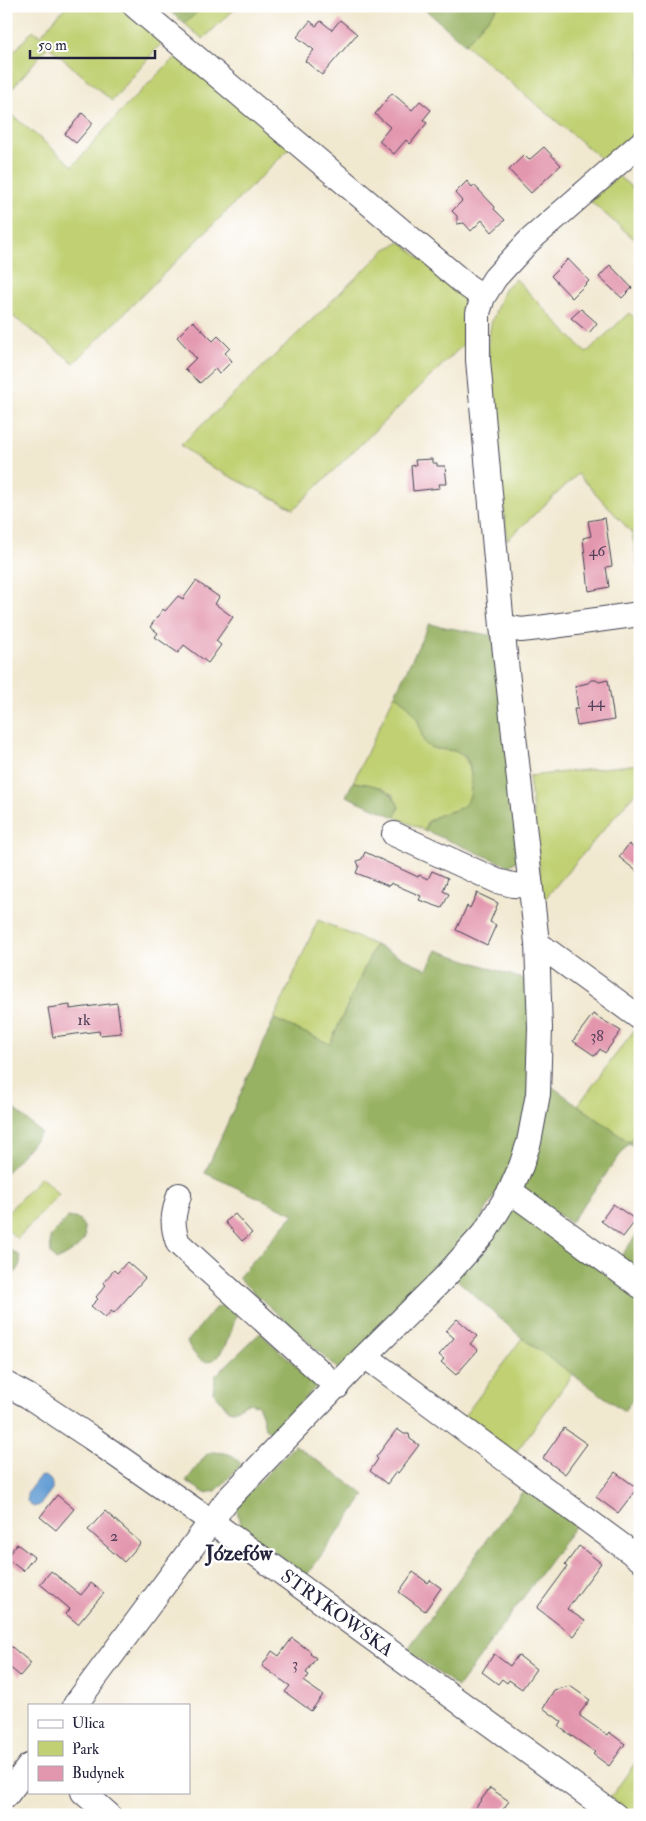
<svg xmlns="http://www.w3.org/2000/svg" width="646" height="1821" viewBox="0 0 646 1821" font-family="'IM FELL Double Pica',serif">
	<rect width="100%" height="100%" fill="#fff"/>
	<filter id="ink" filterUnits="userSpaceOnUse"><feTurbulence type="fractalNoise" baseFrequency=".02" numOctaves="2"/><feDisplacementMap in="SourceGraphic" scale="10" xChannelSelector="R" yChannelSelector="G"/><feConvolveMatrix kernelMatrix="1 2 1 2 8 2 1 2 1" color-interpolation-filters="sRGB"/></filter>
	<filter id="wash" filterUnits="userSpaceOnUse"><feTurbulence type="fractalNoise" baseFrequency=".0096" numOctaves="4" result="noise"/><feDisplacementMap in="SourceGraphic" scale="20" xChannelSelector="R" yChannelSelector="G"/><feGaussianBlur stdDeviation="1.12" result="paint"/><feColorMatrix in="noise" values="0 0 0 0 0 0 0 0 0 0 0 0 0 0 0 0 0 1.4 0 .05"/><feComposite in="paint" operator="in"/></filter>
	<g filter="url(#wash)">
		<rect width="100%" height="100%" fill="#f1e8d0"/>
		<path fill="#c0d072" stroke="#717956" d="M66,6H126L165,39L112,101L48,46L6,96V61L33,30L40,36Z
			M203,6H238L203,39L185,24Z
			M499,6H640V132L606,163L465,44Z
			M184,56L291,147L74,363L6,311V110L73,166L122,110L173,59Z
			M618,176L640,194V244L590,201Z
			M401,242L463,294L468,340L294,509L204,463L181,445L386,249Z
			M516,279L586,353L629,313L640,323V580L632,533L578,474L507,540L488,344L491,324L504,289Z
			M395,694L408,704L435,749C460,749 471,756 471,782C471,788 472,796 468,801C463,810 454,810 445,813C439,815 433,819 427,822L424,830L395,817L399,808L393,795L379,787L353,782Z
			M640,764V787L543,901L529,776Z
			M318,920L375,945L330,1045L274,1019Z
			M638,1025L640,1026V1128L629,1142L578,1105Z
			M41,1177L59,1194L17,1239L6,1228V1214Z
			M522,1338L573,1374L514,1455L463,1418Z
			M640,1756V1815H633L610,1798Z"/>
		<path fill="#98b264" stroke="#5d6a50" d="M164,6H203L185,24Z
			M421,6H499L465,44Z
			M429,624L493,636L519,859L509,866L424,830C434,803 469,822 471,788C474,731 438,761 424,742C422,738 421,731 420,727C415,712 408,704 395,694Z
			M353,782C371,784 393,787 399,808L395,817L346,796Z
			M375,945L427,969L437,950L528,981L532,1075L518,1154L477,1226L339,1370L238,1278L294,1214L205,1173L274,1019L330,1044Z
			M550,1085L629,1142L640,1128V1150L629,1143L570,1223L521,1188L536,1163Z
			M12,1107L41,1133L6,1173V1115Z
			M512,1205L640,1299V1389L624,1411L522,1338L455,1278Z
			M68,1217L79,1219L84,1227L85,1238L77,1248L57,1261L51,1254L50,1237Z
			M640,1230V1274L619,1259Z
			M6,1247L20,1256C21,1267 18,1275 6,1276Z
			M228,1303L237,1312C231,1337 212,1391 187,1342L214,1309Z
			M260,1333L318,1385L271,1433L265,1428L262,1414L258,1405L248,1403L233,1411L228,1410L213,1391L216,1375Z
			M295,1445L365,1495L306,1576L241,1529L236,1506Z
			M212,1452C225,1453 234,1452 241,1465L216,1491L205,1493L186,1481L206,1455Z
			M525,1488L576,1525L458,1687L407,1650Z"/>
		<path fill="#659ed4" stroke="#446088" d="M43,1476C50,1477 53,1482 52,1489L40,1505L33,1507L27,1501V1493L39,1477Z"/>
		<g id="blocks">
			<path fill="#e397af" d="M340,20L357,34L322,75L305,61L314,50L297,37L310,21L316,26L321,21L332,30Z
				M392,93L412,110L420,101L431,110L423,120L427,123L410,144L406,140L394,154L379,141L390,127L375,114Z
				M82,113L93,123L76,143L65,134Z
				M544,147L561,165L531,193L509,170L524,155L529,160Z
				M467,181L472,187L474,185L495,207L494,209L505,220L492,232L482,220L471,231L464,223L457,224V216L452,211L462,201L455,193Z
				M568,259L589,281L572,298L551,276Z
				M610,265L632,288L622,298L599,277Z
				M581,309L597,323L589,333L571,318Z
				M193,321L213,341L218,336L230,348L225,353L232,361L219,374L215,369L200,383L185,369L196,358L177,337Z
				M432,459V463H437V466H445L447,484H439L440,488L413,491L411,466L416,465L415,460Z
				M605,518L612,566L606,567L609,587L589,591L583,538L591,536L588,521Z
				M196,581L219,597L215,604L233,617L216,641L221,645L208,663L184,645L178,653L155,637L158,633L150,627L163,609L165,611L178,596L183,599Z
				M591,680H596L599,682L608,680L614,720L577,726L574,709H578L575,686L588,683Z
				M629,844L640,853V874L619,857Z
				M365,852L418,877L419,875L428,879L432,871L448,878L443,891L449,894L442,908L419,900L421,896L391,883L389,886L356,873L359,866L357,861L362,859Z
				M477,893L498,903L490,922L496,925L487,945L456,930L467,906L470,908Z
				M117,1003L121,1033L100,1035L99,1031L53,1037L48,1008L70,1005V1009Z
				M593,1014L621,1031L605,1053L600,1049L595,1056L573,1041Z
				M613,1204L636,1220L623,1237L601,1221Z
				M235,1214L252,1233L242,1241L225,1222Z
				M127,1262L145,1278L114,1313L111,1311L105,1318L91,1306L98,1299L96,1297L106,1285L103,1283L114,1270L117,1273Z
				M457,1319L477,1336L470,1344L478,1350L456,1375L441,1362L444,1359L439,1355L454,1338L446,1331Z
				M564,1428L587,1444L565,1474L543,1458Z
				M397,1429L404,1434H409L410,1439L419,1445L398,1473L396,1472L387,1484L370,1471L378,1459L376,1457Z
				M615,1472L637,1488L618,1513L596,1497Z
				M57,1495L74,1509L56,1530L40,1517Z
				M105,1511L141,1543L124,1562L88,1530Z
				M17,1544L34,1557L23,1571L6,1558Z
				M579,1546L601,1563L567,1609L585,1621L574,1636L537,1608L567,1567L565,1565Z
				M51,1571L81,1595L91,1583L104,1593L78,1624L66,1614L70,1609L40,1584Z
				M413,1572L428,1583L430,1580L441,1588L425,1611L399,1592Z
				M292,1638L311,1652L310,1654L316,1658L306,1673L309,1675L304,1682L323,1695L311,1711L285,1692L290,1686L262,1666L272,1651L279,1656Z
				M6,1642L31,1663L20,1676L6,1664Z
				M494,1654L510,1666L518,1655L536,1669L522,1689L509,1680L507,1683L502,1679L498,1684L482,1672Z
				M570,1686L590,1700L580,1713V1716L607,1735L609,1732L625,1744L609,1766L593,1754L595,1752L559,1727L562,1722L543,1708L554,1690Z
				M490,1788L509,1801L499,1815H470Z"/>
		</g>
	</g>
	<g filter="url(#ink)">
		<use href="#blocks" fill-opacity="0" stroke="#414051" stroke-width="1"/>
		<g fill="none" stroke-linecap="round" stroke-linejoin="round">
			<defs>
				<path id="minor" d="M135,6L466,285L483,297
					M502,626L521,630L539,628L640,614
					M394,834L497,881L513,885L531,886
					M537,943L640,1018
					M510,1191L640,1286
					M179,1195C173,1215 171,1223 178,1243L337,1387
					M365,1356L640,1559
					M6,1384L28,1396L90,1437L212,1522L615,1815
					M75,1705L227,1500L365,1356L444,1278L485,1232L510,1191L521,1166L529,1142L538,1094L540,1028L537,943L502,626L478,360V313L483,297L495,278L529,241L640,144
					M83,1792L109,1815
					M6,1796L29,1766"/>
			</defs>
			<use href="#minor" stroke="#414051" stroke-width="26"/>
			<use href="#minor" stroke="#fff" stroke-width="24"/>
		</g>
	</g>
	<g text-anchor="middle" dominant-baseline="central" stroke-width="5" stroke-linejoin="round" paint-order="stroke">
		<g font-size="16" fill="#523f58">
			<text x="597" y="551">46</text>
			<text x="596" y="702">44</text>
			<text x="84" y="1020">1k</text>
			<text x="597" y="1036">38</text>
			<text x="114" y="1536">2</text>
			<text x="295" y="1664">3</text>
		</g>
		<g font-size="19" fill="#22223b" stroke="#fff">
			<text transform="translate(337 1613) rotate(36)">STRYKOWSKA</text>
		</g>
		<g font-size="21" font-weight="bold" fill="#22223b" stroke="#fff">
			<text x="239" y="1553">Józefów</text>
		</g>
	</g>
	<rect width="646" height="1821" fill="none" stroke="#fff" stroke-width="25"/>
	<rect x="28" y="1704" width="162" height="90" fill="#ffffff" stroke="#a7a7b1"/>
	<rect x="38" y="1720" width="25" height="8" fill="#ffffff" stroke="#a7a7b1"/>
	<text x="72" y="1728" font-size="15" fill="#22223b">Ulica</text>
	<rect x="38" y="1741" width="25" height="15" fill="#c0d072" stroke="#a7a7b1"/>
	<text x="72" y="1754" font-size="15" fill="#22223b">Park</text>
	<rect x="38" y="1766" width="25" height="15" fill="#e397af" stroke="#a7a7b1"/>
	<text x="72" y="1778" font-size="15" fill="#22223b">Budynek</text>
	<path d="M30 50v8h125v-8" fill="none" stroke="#22223b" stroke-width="2.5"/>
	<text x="38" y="50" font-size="15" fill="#22223b" stroke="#ffffff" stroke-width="4" paint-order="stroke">50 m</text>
</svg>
